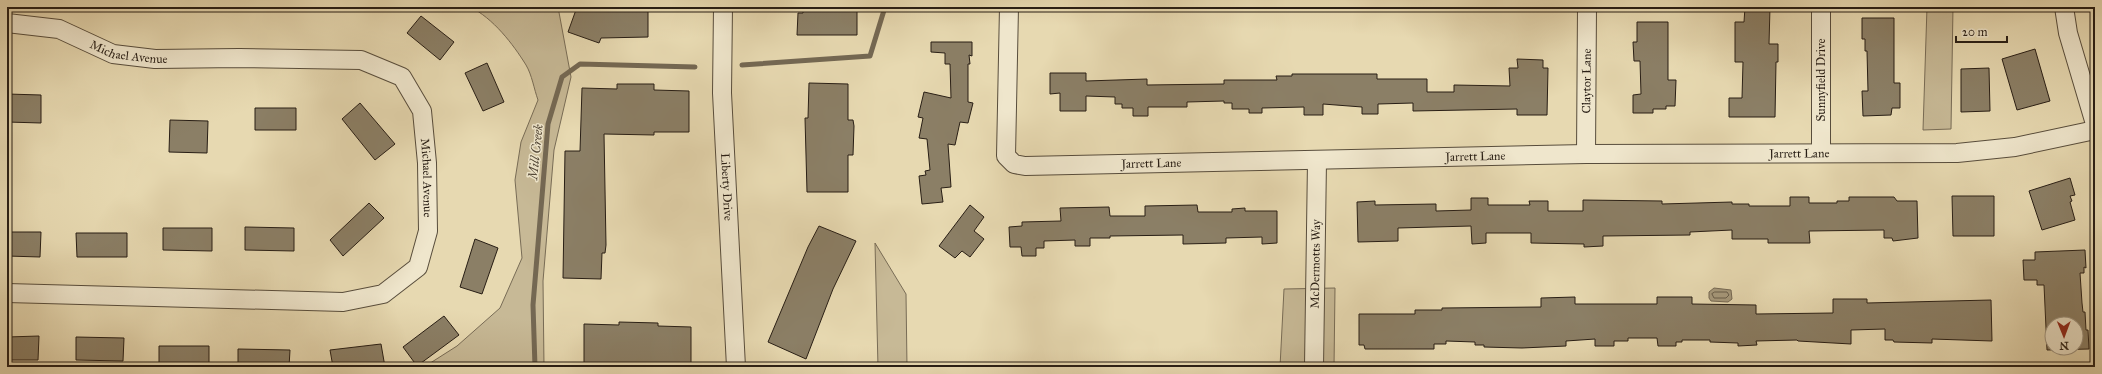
<svg xmlns="http://www.w3.org/2000/svg" width="2102" height="374" viewBox="0 0 2102 374" font-family="'IM FELL Great Primer',serif">
	<rect width="100%" height="100%" fill="#e7d9b1"/>
	<filter id="stains"><feTurbulence type="fractalNoise" baseFrequency=".005" numOctaves="4"/><feColorMatrix values="0 0 0 0 .2 0 0 0 0 .09 0 0 0 0 .02 0 0 0 .5 -.17"/></filter>
	<radialGradient id="worn" r=".72"><stop offset=".6" stop-color="#630" stop-opacity="0"/><stop offset="1" stop-color="#630" stop-opacity=".3"/></radialGradient>
	<path fill="#c7b996" stroke="#786c56" d="M470,7H558L571,77L554,150L543,281L544,367H424L457,346L500,308L522,258L515,180L521,142L538,100C534,89 532,75 526,65C513,44 493,18 470,7Z
		M1927,7H1953L1951,129L1923,130Z
		M875,243L906,294L907,367H878Z
		M1335,288L1334,367H1280L1284,289Z"/>
	<path fill="#a6997c" stroke="#746853" d="M1714,288L1731,290L1732,299L1728,302L1711,301L1709,298V292Z"/>
	<g fill="none" stroke-linecap="round" stroke-linejoin="round">
		<path stroke="#675c48" stroke-width="1" d="M1715,292H1727L1729,295L1726,298H1714L1712,294Z"/>
		<path stroke="#746853" stroke-width="5" d="M742,65L870,56L885,7
			M535,367L533,305L548,124L562,77L580,64L695,67"/>
	</g>
	<path fill="#8b7f66" stroke="#281e15" fill-rule="evenodd" d="M577,7L633,9L634,7H648V37L601,38L599,43L568,32Z
		M803,7H857V35H797L798,13H803Z
		M1745,7H1770L1769,44H1778V62H1776L1775,117H1729V98H1742L1743,62H1735V22H1744Z
		M421,16L454,42L440,60L407,33Z
		M1862,18H1894V83H1900V108H1892L1891,115L1863,116L1862,91H1868L1867,51H1865V39H1862Z
		M1637,22H1668V80H1676L1675,106H1666V109H1653V113H1633V95L1641,94L1640,61H1634L1633,42H1637Z
		M931,42H972V56L969,55L970,64H968V102L973,103L968,123L960,122L955,145L948,144L951,187L941,188L943,202L922,204L919,176L926,175L925,171L930,170L927,139L919,138L923,118L918,117L924,92L951,98L950,64H945V53L931,52Z
		M2035,49L2050,101L2017,110L2002,59Z
		M1517,59L1543,60V68H1548L1547,115H1517V109L1413,111V103L1378,104V114H1362V107L1323,104V115H1304V107L1262,108V113H1249V109H1232V103H1224V101L1187,102V107H1148V116H1133V108H1122V104H1115V97L1086,96V111H1060V93L1050,94V73H1086V81L1147,79V85L1224,84V80H1277L1276,76H1292V74H1377V79H1427V92H1454V85L1510,86L1509,68H1518Z
		M487,63L504,102L483,111L465,73Z
		M1989,68L1990,111L1961,112V69Z
		M809,83L848,84V120H853L854,126L853,155H848V192H807L805,118H808Z
		M617,84H654V90L689,91V132H654V135L604,134L606,245L605,253H602L601,279L563,278L565,151H580L582,88L617,89Z
		M7,94L41,95V123L7,122Z
		M360,103L395,144L375,160L342,119Z
		M255,108H296V130H255Z
		M170,120L208,121L207,153L169,152Z
		M2070,178L2075,195L2070,196L2072,201L2070,202L2075,220L2042,230L2029,191Z
		M1952,196H1994V236H1953Z
		M1790,197H1809V203H1837V201H1849V197H1894L1897,201H1917L1918,238L1893,241L1892,238H1884V230L1809,231L1810,243H1768V239H1732V230L1690,232V235L1603,236V246L1584,247V244L1531,243V233H1486V243L1472,244L1471,226L1398,228V241L1358,242L1357,202L1375,201V205L1436,204V211L1471,210V198H1488V205H1530L1529,201H1548V211H1583V200L1662,201V204L1732,202V204H1749V206H1790Z
		M369,203L384,218L343,256L330,240Z
		M970,205L984,217L974,231L984,239L970,257L962,251L955,258L939,246Z
		M1197,205L1198,212H1232V209L1245,208V211H1277V243L1262,244V237L1226,238V243L1183,244V235L1110,236V238H1090V246H1075V240L1044,241V248H1036V256H1022L1021,247H1010L1009,227L1022,226V222L1061,221L1060,208L1109,207L1110,216H1145V206Z
		M819,226L856,241L833,289L806,359L768,342L808,247Z
		M245,227L294,228V251L245,250Z
		M163,228H212V251L163,250Z
		M7,232H41L40,257L7,256Z
		M76,233H127V257H77Z
		M475,239L498,248L482,294L460,287Z
		M2085,250L2086,268L2084,267V273H2080L2082,303L2083,312H2085L2086,330H2088L2089,349L2047,350L2044,285H2037V280H2024L2023,260H2035V252ZM2052,324H2076V348H2052Z
		M1575,297V304H1657V297H1692V304L1756,305V314L1833,313V299H1867V303L1991,300L1992,341L1932,339V343L1894,342L1893,340H1885V329L1851,330V344L1798,341L1797,340L1756,341L1757,345L1738,346V343L1710,342V340H1682V342H1676V346H1658L1657,338H1628V341H1614V346H1595V339L1566,341V346L1522,348L1484,347V345H1475V342L1446,341V344H1434V349H1365L1364,345H1359V314H1415V310H1442V308L1541,307V298Z
		M444,316L459,335L417,366L403,347Z
		M619,322L658,323V326L691,327V367L584,366V324L619,325Z
		M39,336L38,360H7V337Z
		M76,337L124,338L123,361L76,360Z
		M381,344L385,367H333L330,350Z
		M159,346H209V367H159Z
		M238,349L290,350L289,367H238Z"/>
	<g fill="none" stroke-linecap="round" stroke-linejoin="round">
		<defs>
			<g id="street">
				<path id="s1" d="M723,7L722,93L736,367"/>
				<path id="s2" d="M1009,7L1006,156L1014,164L1025,166L1586,154L1957,153L2015,147L2095,130"/>
				<path d="M1821,7V153"/>
				<path d="M2064,7L2068,33L2095,124"/>
				<path id="s3" d="M7,23L59,29L113,54L155,59L239,58L361,60L402,77L422,111L427,163L428,231L418,267L383,294L343,302L7,293"/>
				<path id="s4" d="M1586,154L1587,7"/>
				<path id="s5" d="M1314,367L1317,161"/>
			</g>
		</defs>
		<use href="#street" stroke="#584d3c" stroke-width="20"/>
		<use href="#street" stroke="#efe6cc" stroke-width="18"/>
	</g>
	<g text-anchor="middle" dominant-baseline="central" stroke-width="3" stroke-linejoin="round" paint-order="stroke">
		<g font-size="12" fill="#281e15" stroke="#efe6cc">
			<text stroke="none"><textPath href="#s3" startOffset="127">Michael Avenue</textPath></text>
			<text transform="translate(1821 80) rotate(-90)">Sunnyfield Drive</text>
			<text stroke="none"><textPath href="#s4" startOffset="73">Claytor Lane</textPath></text>
			<text stroke="none"><textPath href="#s2" startOffset="946">Jarrett Lane</textPath></text>
			<text stroke="none"><textPath href="#s2" startOffset="622">Jarrett Lane</textPath></text>
			<text stroke="none"><textPath href="#s2" startOffset="298">Jarrett Lane</textPath></text>
			<text stroke="none"><textPath href="#s3" startOffset="511">Michael Avenue</textPath></text>
			<text stroke="none"><textPath href="#s1" startOffset="180">Liberty Drive</textPath></text>
			<text stroke="none"><textPath href="#s5" startOffset="103">McDermotts Way</textPath></text>
		</g>
		<g font-size="13" font-style="italic" fill="#544939" stroke="#efe6cc">
			<text transform="translate(536 152) rotate(-84)">Mill Creek</text>
		</g>
	</g>
	<rect width="2102" height="374" fill="none" stroke="#e7d9b1" stroke-width="24"/>
	<rect x="8" y="8" width="2086" height="358" fill="none" stroke="#281e15" stroke-width="2"/>
	<rect x="12" y="12" width="2078" height="350" fill="none" stroke="#281e15"/>
	<g transform="translate(2064 336) rotate(179)"><circle r="19" fill="#efe6cc" stroke="#9f9683"/>
	<path d="M0-3L7 15L0 10L-7 15Z" fill="#8f2418"/>
	<text y="-6" font-size="11" font-weight="bold" text-anchor="middle" fill="#281e15">N</text>
	</g>
	<path d="M1956 36v6h51v-6" fill="none" stroke="#281e15" stroke-width="2"/>
	<text x="1962" y="36" font-size="12" fill="#281e15" stroke="#efe6cc" stroke-width="3" paint-order="stroke">20 m</text>
	<rect width="100%" height="100%" filter="url(#stains)"/>
	<rect width="100%" height="100%" fill="url(#worn)"/>
</svg>
